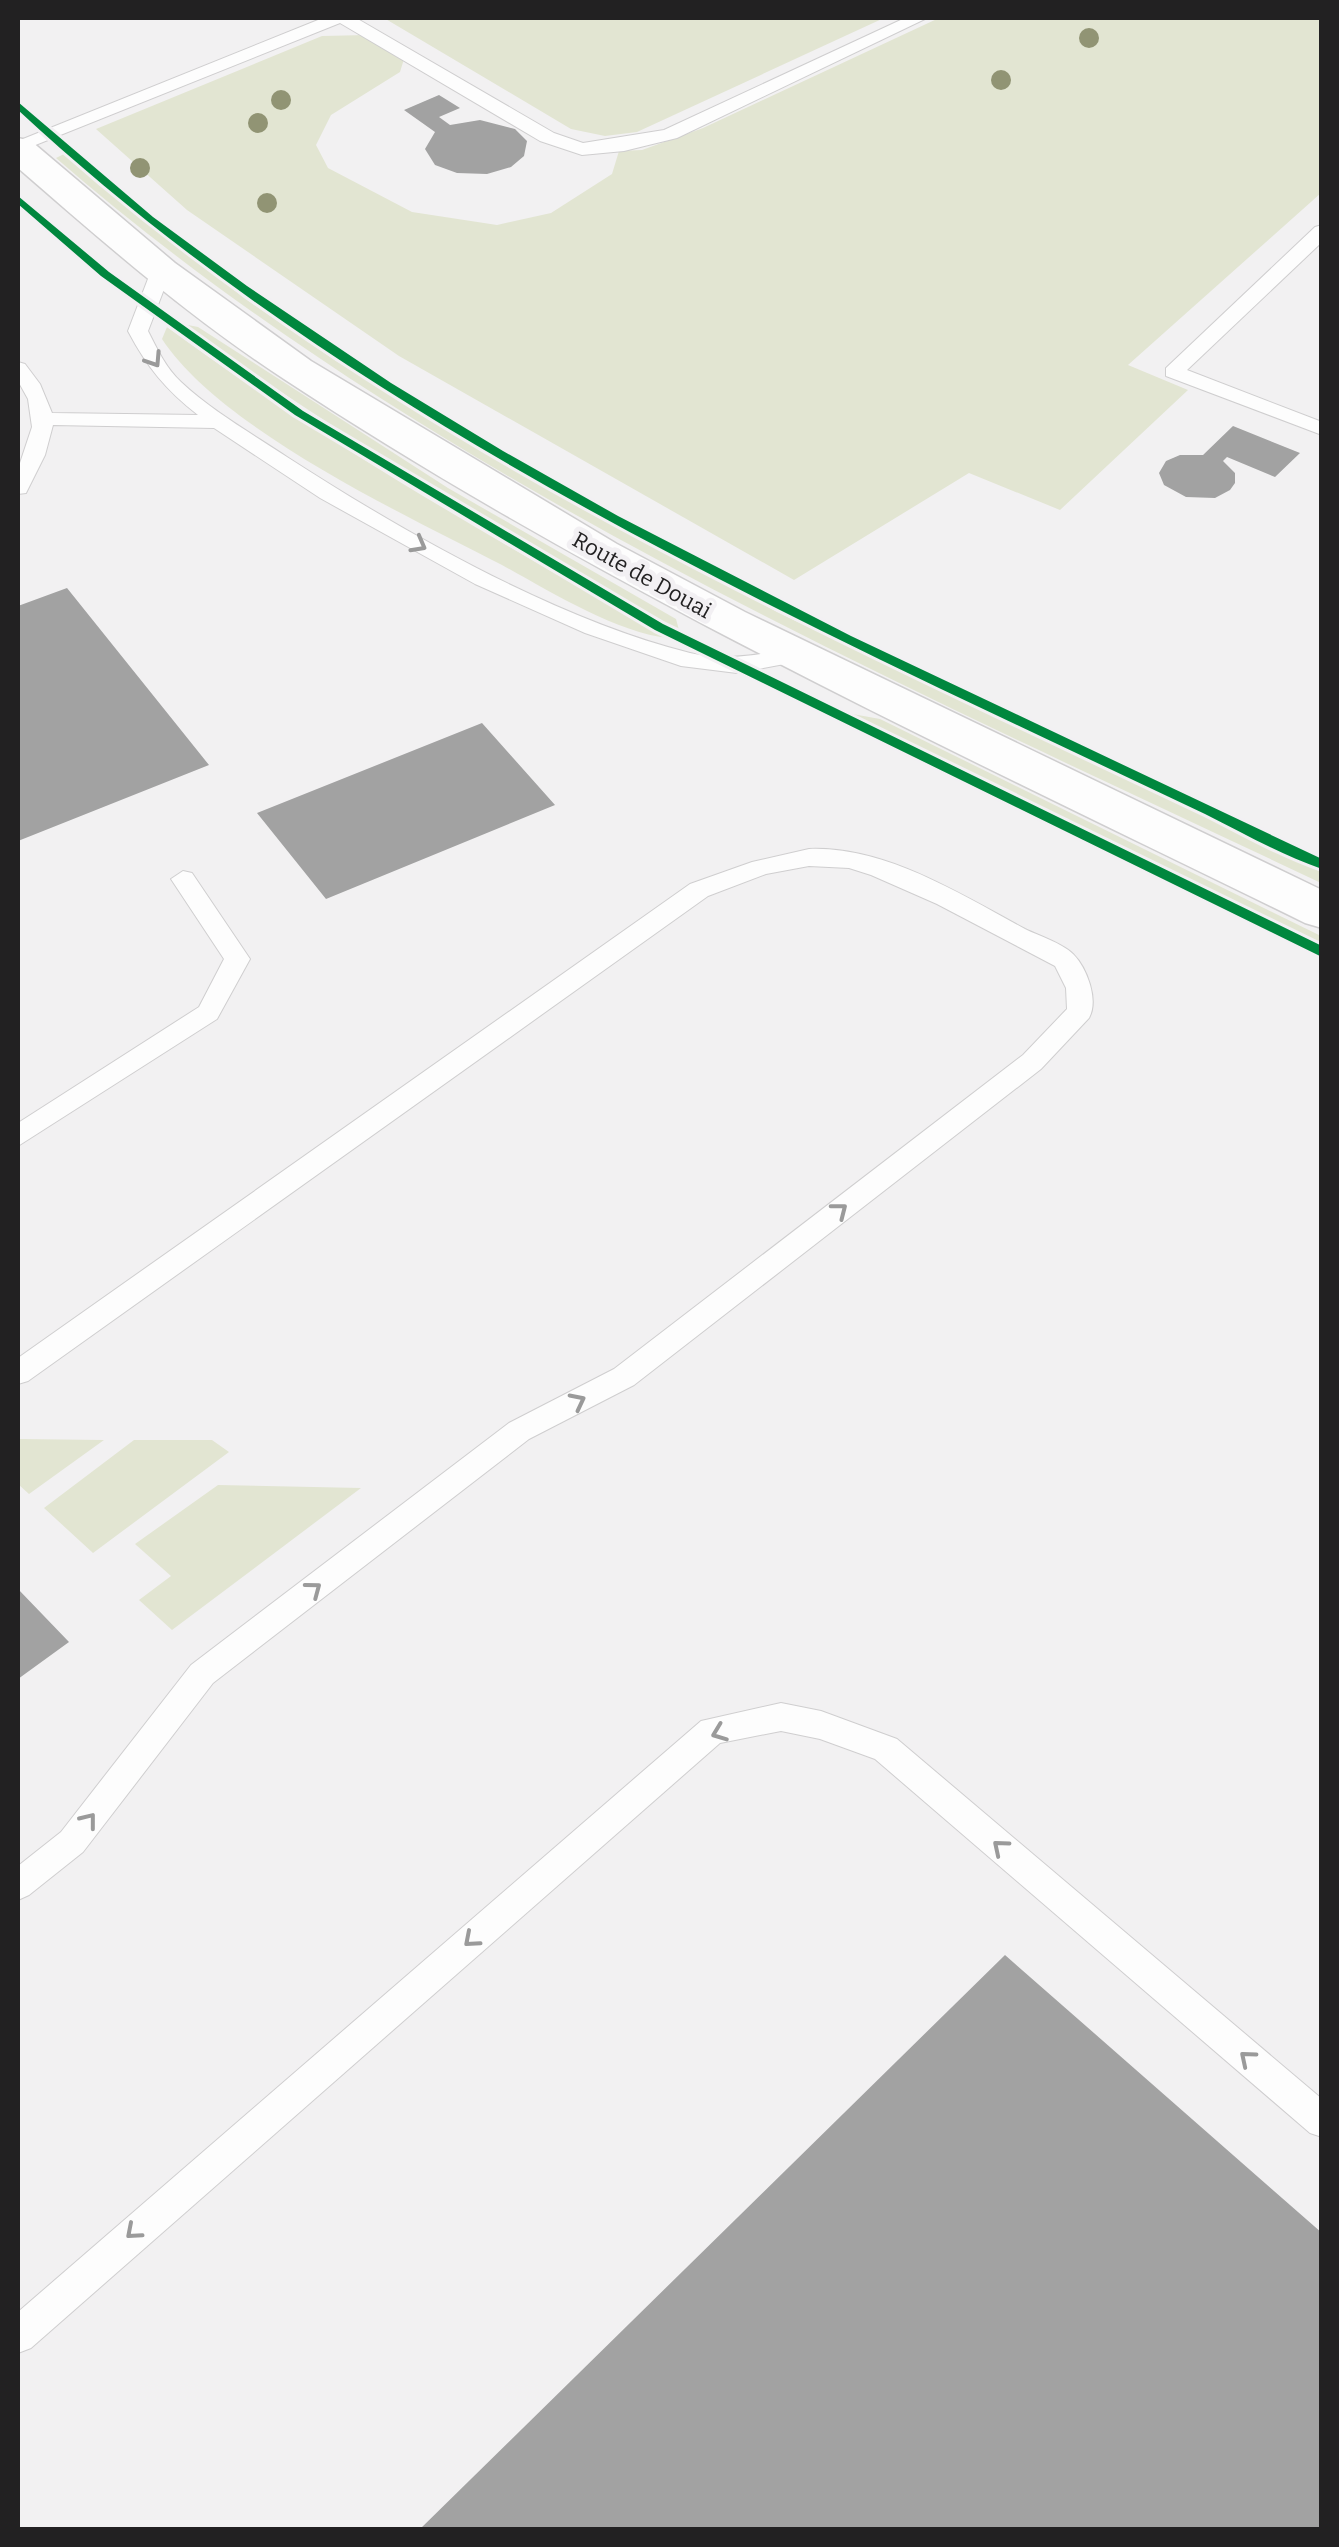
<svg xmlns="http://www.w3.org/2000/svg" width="1339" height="2547" viewBox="0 0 1339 2547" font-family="Bitter,serif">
	<rect width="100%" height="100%" fill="#f2f1f2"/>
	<path fill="#e2e5d2" d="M384,18H884L637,132L605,136L571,129Z
		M939,18H1321V193L1128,365L1188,390L1060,510L969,473L794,580L399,356L187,210L96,129L322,36L367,35L404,59L400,72L331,115L316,145L328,168L412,212L497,225L551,213L612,174L619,151L642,150L703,128Z
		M64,154L244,298L336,361L526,476L777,612L1321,872V883C886,677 422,476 56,158Z
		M183,324L198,327L448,488L676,619L679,630C509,535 341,438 183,324Z
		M167,327C327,444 497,541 669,638C616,633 548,590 502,565C405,515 221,429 162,339Z
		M836,711L880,719L1321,936V944Z
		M18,1439L104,1440L29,1494L18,1484Z
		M134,1440H212L229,1452L93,1553L44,1508Z
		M218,1485L361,1488L172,1630L139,1600L171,1576L135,1544Z"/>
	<path fill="#a2a2a2" d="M439,95L460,108L439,117L450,125L480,120L515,129L527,141L524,156L511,167L487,174L457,173L435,165L425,149L435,132L404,110Z
		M1233,426L1300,453L1275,477L1227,457L1223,461L1235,473V483L1230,490L1215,498L1186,497L1164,485L1159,473L1166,461L1180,455H1203Z
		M67,588L209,765L18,841V606Z
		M482,723L555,805L326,899L257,813Z
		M18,1589L69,1642L18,1679Z
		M1005,1955L1322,2233V2530H419Z"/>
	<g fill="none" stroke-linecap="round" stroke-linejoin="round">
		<defs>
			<path id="lane" d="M323,18H356L554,133L583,143L664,130L905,18H927L677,138L624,151L582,155L540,141L340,23L18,152V141Z
				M1322,225V242L1187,370L1322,422V435L1166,376V368L1315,227Z
				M161,265L171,271L148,331C157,349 166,368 181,382C212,411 251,433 287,457C403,532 555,619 690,653C726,662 760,654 795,648L806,655L795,662L737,673L681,666L585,633L475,584L320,498L214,428L53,425L45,455L26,493L18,494V469L32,427L28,399L18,381V362L25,364L40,384L52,413L198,415C166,390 147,367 128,331L151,271Z
				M809,849C885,846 960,894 1025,929C1039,936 1062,943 1073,954C1087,968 1099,1000 1089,1018L1041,1069L634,1385L529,1439L213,1683L83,1852L29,1895L18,1900V1866L61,1832L191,1665L509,1423L614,1369L1023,1055L1067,1009L1066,988L1055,966L937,904L871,875L849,868L809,866L766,874L708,896L28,1381L18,1384V1358L690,884L752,862Z
				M183,871L192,873L250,959L217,1019L18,1146V1123L199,1007L224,959L171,879Z
				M781,1703L821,1711L897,1739L1322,2099V2137L1310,2133L875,1759L820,1739L781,1731L720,1743L31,2348L18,2353V2312L701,1721Z"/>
			<path id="secondary" d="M18,138L31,141L175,263L311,361L617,544L745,612L1322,890V928L1305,923C959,753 607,592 284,379C189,317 103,242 18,168Z"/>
		</defs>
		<use href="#lane" stroke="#cfcecf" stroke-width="2"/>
		<use href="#secondary" stroke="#cfcecf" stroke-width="3"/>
		<use href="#lane" fill="#fdfdfd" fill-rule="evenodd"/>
		<use href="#secondary" fill="#fdfdfd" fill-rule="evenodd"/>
		<defs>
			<path id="cycleway" d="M18,102L153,217L247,286L391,383L503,451L618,516L851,636L1322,859V869C1281,855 1243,833 1205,814C1136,781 1067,749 998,716C652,552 301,373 18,110Z
				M18,196L109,272L303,411L663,624L1322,946V957L655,630L295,415L101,276L18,204Z"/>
		</defs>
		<use href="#cycleway" stroke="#f2f0f3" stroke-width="6"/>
		<use href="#cycleway" fill="#00873e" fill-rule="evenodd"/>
	</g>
	<g fill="#919474">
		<circle cx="1089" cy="38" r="10"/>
		<circle cx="1001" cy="80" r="10"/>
		<circle cx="281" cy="100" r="10"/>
		<circle cx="258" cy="123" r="10"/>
		<circle cx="140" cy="168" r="10"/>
		<circle cx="267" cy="203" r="10"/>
	</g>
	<defs><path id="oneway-chevron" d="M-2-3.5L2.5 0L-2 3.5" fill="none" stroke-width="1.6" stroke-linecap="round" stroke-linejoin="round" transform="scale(2.5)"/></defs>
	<g stroke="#9a9a9a">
		<use href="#oneway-chevron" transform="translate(154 360) rotate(57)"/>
		<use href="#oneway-chevron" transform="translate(419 545) rotate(29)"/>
		<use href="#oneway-chevron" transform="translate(840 1210) rotate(-38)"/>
		<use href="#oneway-chevron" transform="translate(578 1401) rotate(-27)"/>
		<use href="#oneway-chevron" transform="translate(314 1589) rotate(-37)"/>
		<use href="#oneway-chevron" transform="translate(719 1733) rotate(159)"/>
		<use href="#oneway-chevron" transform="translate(89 1820) rotate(-52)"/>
		<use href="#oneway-chevron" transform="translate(1000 1847) rotate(-140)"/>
		<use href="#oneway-chevron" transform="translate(471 1940) rotate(139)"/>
		<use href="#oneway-chevron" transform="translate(1247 2058) rotate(-140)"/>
		<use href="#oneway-chevron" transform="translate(133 2232) rotate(139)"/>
	</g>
	<g text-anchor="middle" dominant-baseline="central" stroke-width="10" stroke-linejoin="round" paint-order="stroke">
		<g font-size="22" fill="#222122" stroke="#f2f0f3">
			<text transform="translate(642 575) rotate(29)">Route de Douai</text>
		</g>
	</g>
	<rect width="1339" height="2547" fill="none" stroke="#222122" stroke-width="40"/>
</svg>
